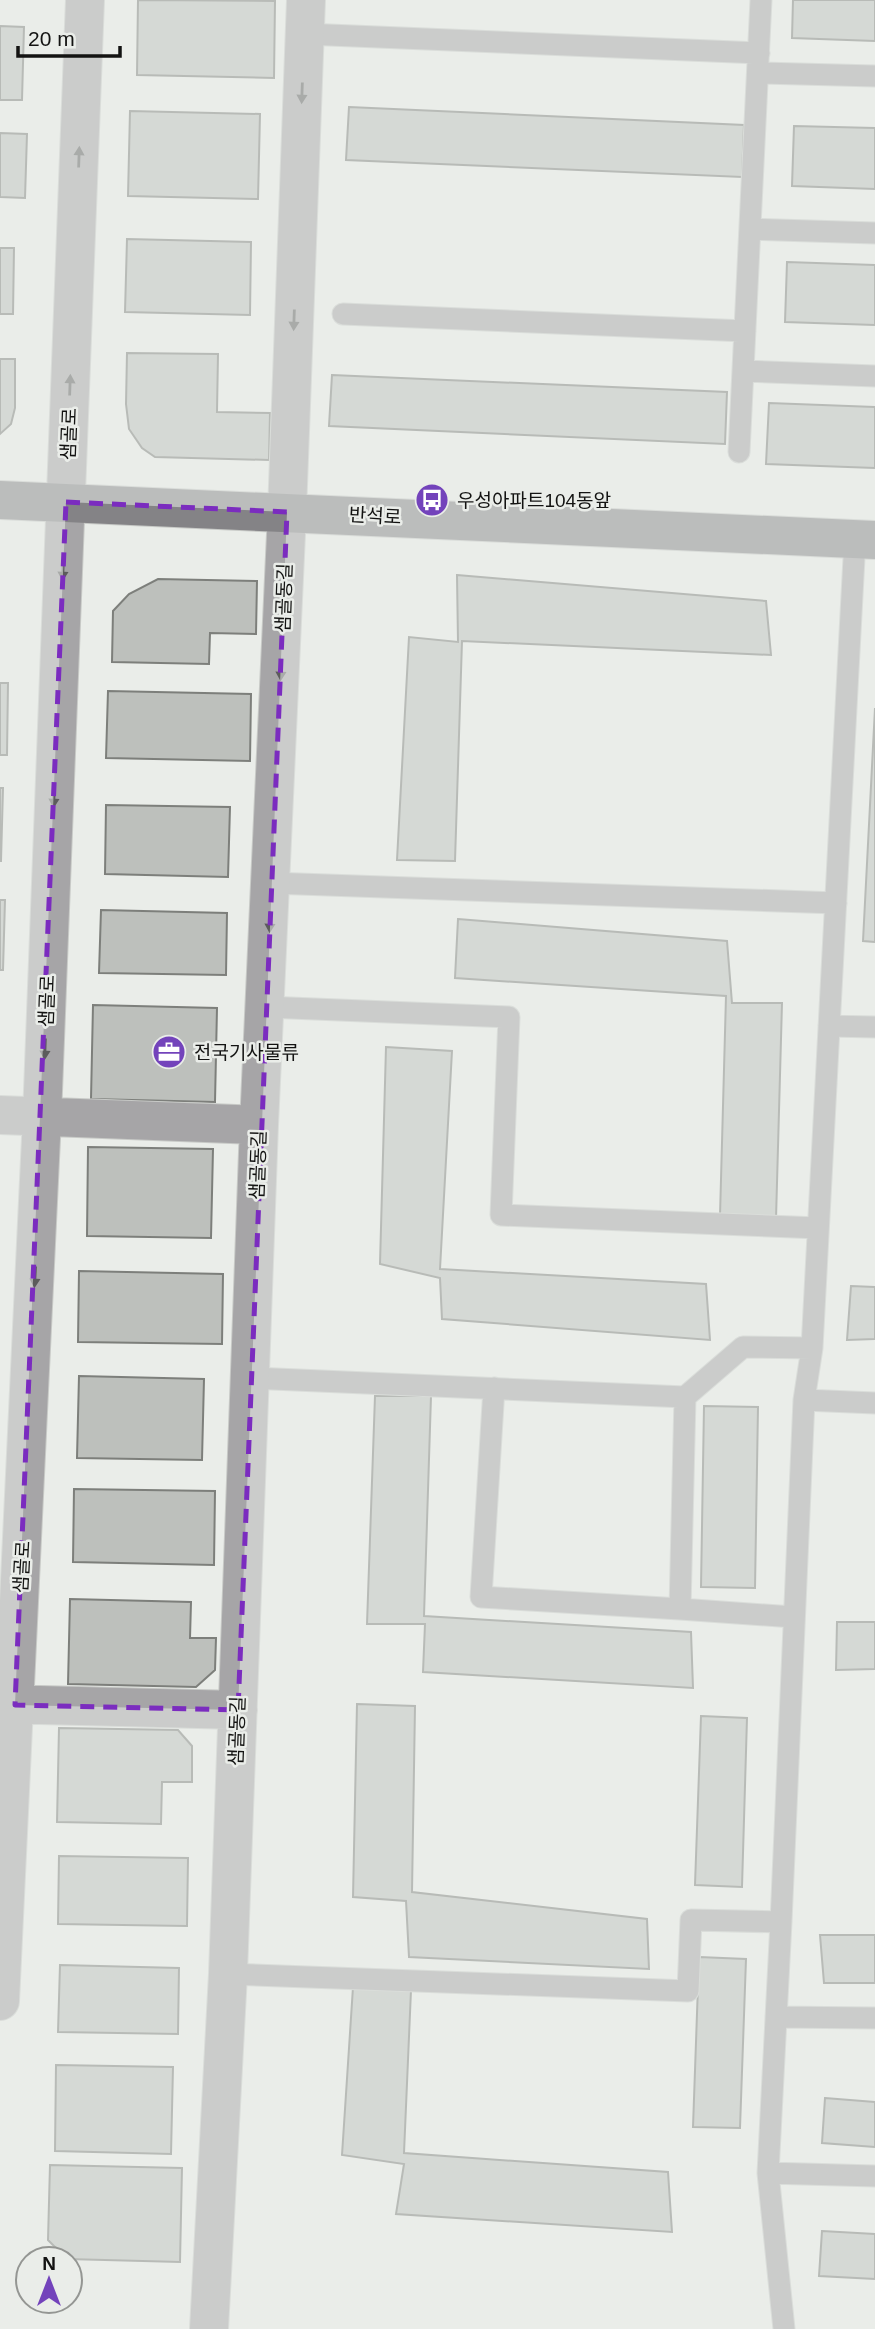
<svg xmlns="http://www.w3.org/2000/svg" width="875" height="2329" viewBox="0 0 875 2329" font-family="Helvetica,'Noto Sans KR',sans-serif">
	<rect width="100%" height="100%" fill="#eaede9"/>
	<path fill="#bdc0bc" stroke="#7d7f7b" stroke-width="2" d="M138,0L275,1L274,78L137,75Z
		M793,0H875V41L792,38Z
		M0,26L24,27L22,100H0Z
		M349,107L744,125L742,177L346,160Z
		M130,111L260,114L258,199L128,196Z
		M794,126L875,128V189L792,186Z
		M0,133L27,134L25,198L0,197Z
		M127,239L251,242L250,315L125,312Z
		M0,248H14L13,314H0Z
		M787,262L875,265V325L785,322Z
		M127,353L218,354L217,412L270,413L269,460L155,457L142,448L129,429L126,404Z
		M0,359H15V408L11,424L0,434Z
		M332,375L727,392L725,444L329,426Z
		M769,403L875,407V468L766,464Z
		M457,575L766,601L771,655L462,641L455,861L397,860L409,637L458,642Z
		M158,579L257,581L256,634L210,633L209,664L112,662L113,611L129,594Z
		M0,683H8L7,755H0Z
		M108,691L251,694L250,761L106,758Z
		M875,708V942L863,941Z
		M0,788H3L1,861H0Z
		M106,805L230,807L228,877L105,874Z
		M0,900H5L3,970H0Z
		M101,910L227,913L226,975L99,973Z
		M458,919L727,941L732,1003H782L776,1219L720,1216L726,996L455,978Z
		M93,1005L217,1008L215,1102L91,1099Z
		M386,1047L452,1051L440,1269L706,1284L710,1340L442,1319L440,1278L380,1264Z
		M88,1147L213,1149L211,1238L87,1236Z
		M79,1271L223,1274L222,1344L78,1342Z
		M851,1286L875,1287V1339L847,1340Z
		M79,1376L204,1379L202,1460L77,1458Z
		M375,1396H431L424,1616L691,1632L693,1688L423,1672L425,1624H367Z
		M704,1406L758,1407L755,1588L701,1587Z
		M74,1489L215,1491L214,1565L73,1562Z
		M70,1599L191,1602L190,1638H216L215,1670L196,1687L68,1684Z
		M837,1622H875V1669L836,1670Z
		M357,1704L415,1706L412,1892L647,1919L649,1969L409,1957L406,1901L353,1897Z
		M701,1716L747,1718L742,1887L695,1885Z
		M59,1728L178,1730L192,1746V1782H162L161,1824L57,1822Z
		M59,1856L188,1858L187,1926L58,1924Z
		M820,1935H875V1983H824Z
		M699,1957L746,1959L740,2128L693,2127Z
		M60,1965L179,1968L178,2034L58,2032Z
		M353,1987L411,1990L404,2153L668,2172L672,2232L396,2214L404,2164L342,2155Z
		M56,2065L173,2067L171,2154L55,2151Z
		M825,2098L875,2102V2147L822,2143Z
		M50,2165L182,2168L180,2262L67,2259L48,2240Z
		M822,2231L875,2234V2279L819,2276Z"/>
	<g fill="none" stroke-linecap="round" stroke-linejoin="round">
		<defs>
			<path id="lane" d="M305,34L759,53
				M758,73L875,76
				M750,229L875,233
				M343,314L745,331
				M743,371L875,376
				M739,452L761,0
				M271,883L836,903
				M266,1007L509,1017L501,1215L818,1228
				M829,1026L875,1027
				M251,1378L685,1397L743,1347L812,1348
				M494,1388L481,1597L680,1609
				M685,1397L680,1609L793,1617
				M804,1400L875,1403
				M228,1974L688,1991L691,1920L781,1922
				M776,2017L875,2018
				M768,2173L875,2176
				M784,2329L768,2173L781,1922L804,1400L812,1348L855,539"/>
			<path id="street" d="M0,1115L259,1125
				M0,1704L238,1710
				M0,2001L42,1117L85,0
				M209,2329L228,1974L259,1125L287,512L306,0"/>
			<path id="secondary" d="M0,500L875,540"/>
		</defs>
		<use href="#lane" stroke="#c8cac7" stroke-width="23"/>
		<use href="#street" stroke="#c8cac7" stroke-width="40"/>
		<use href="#secondary" stroke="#c8cac7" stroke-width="40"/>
		<use href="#lane" stroke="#a6a5a7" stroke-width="21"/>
		<use href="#street" stroke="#a6a5a7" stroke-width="38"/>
		<use href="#secondary" stroke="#848386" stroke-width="38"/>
	</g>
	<defs><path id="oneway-solid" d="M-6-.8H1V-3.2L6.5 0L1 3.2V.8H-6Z" transform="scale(1.75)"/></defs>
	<g fill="#5c5c5c">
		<use href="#oneway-solid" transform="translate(302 93) rotate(92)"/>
		<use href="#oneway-solid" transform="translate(79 157) rotate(-88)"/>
		<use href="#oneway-solid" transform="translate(294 320) rotate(92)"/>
		<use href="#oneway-solid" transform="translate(70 385) rotate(-88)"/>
		<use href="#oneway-solid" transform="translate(63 570) rotate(92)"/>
		<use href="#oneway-solid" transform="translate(281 670) rotate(92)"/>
		<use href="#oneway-solid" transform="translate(54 797) rotate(92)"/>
		<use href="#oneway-solid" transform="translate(270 922) rotate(92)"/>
		<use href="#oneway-solid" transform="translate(45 1049) rotate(92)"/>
		<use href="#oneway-solid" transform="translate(35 1277) rotate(93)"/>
	</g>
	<path d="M0 0H875V2329H0ZM66,502L287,512L238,1710L15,1705Z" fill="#eaede9" fill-opacity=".55" fill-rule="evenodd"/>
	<path fill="none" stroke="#7b2cbf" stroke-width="5" stroke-dasharray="14 9" stroke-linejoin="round" d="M66,502L287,512L238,1710L15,1705Z"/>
	<defs>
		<symbol id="bus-disc" viewBox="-11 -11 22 22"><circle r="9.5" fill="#7343bb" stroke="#eaede9"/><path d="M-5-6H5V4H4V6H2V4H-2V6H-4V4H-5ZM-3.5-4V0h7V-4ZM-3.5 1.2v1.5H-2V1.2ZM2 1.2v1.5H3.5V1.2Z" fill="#fff"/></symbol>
		<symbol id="office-disc" viewBox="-11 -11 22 22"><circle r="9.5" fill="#7343bb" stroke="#eaede9"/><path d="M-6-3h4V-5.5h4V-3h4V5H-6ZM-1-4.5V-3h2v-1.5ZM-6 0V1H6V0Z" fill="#fff"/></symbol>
	</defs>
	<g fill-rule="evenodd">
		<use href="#bus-disc" x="413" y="481" width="38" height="38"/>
		<use href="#office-disc" x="150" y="1033" width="38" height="38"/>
	</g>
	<g text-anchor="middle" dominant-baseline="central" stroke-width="5" stroke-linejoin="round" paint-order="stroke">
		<g font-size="19" fill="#131312" stroke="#eaede9">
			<text transform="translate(69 434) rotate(-88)">샘골로</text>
			<text transform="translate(375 516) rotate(3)">반석로</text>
			<text transform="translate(284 598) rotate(-88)">샘골동길</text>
			<text transform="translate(47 1001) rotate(-88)">샘골로</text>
			<text transform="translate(258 1165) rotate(-88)">샘골동길</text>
			<text transform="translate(22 1567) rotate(-87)">샘골로</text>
			<text transform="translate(237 1731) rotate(-88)">샘골동길</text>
		</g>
		<g font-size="19" fill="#131312" stroke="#eaede9" text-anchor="start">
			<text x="457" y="500">우성아파트104동앞</text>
			<text x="194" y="1052">전국기사물류</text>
		</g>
	</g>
	<g transform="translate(49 2280)"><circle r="33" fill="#eaede9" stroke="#949693" stroke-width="2"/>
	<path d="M0-5L12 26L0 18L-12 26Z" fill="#7343bb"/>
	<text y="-10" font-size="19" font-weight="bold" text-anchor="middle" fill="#131312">N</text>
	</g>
	<path d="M18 46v10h102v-10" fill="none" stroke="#131312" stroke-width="3.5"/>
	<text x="28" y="46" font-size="21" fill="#131312" stroke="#eaede9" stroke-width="5" paint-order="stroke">20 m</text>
</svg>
